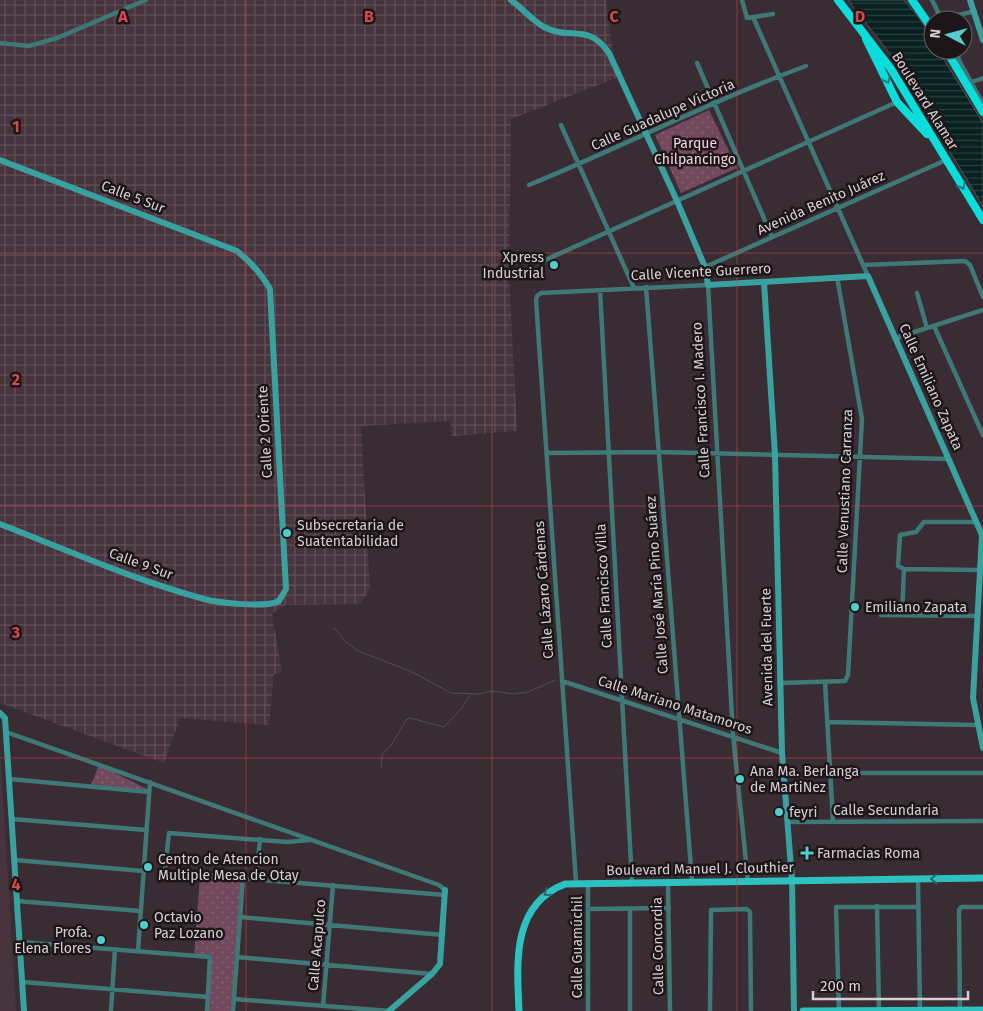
<svg xmlns="http://www.w3.org/2000/svg" width="983" height="1011" viewBox="0 0 983 1011" font-family="'Fira Sans',sans-serif">
	<defs>
		<pattern id="industrial-grid" width="8" height="8" patternUnits="userSpaceOnUse" patternTransform="scale(1.25)"><rect width="8" height="8" fill="#47343d"/><path d="M0 4h8M4 0v8" fill="none" stroke="#615058"/></pattern>
		<pattern id="grass-dots" width="8" height="8" patternUnits="userSpaceOnUse" patternTransform="scale(1.25)"><rect width="8" height="8" fill="#72485c"/><path d="M2 2h.1M6 6h.1" fill="none" stroke="#856172" stroke-width="1.8" stroke-linecap="round"/></pattern>
		<pattern id="water-rules" width="6" height="5" patternUnits="userSpaceOnUse" patternTransform="scale(1.25)"><rect width="6" height="5" fill="#072120"/><path d="M0 2.5h6" fill="none" stroke="#2a4040"/></pattern>
	</defs>
	<rect width="100%" height="100%" fill="#392c32"/>
	<path fill="#47343d" d="M0,745L16,1011H0Z"/>
	<path fill="url(#industrial-grid)" d="M0,0H606L616,78L511,119L509,273L517,431L452,436L450,421L361,426L370,589L360,604L285,605L272,614L282,673L274,674L269,725L180,718L164,763L0,703Z"/>
	<path fill="url(#grass-dots)" d="M709,110L737,168L681,193L655,135Z
		M99,765L149,790L91,785Z
		M200,876L242,879L232,1011H207L212,957L194,956Z"/>
	<path fill="url(#water-rules)" stroke="#455556" d="M848,0H904C915,13 933,33 933,50H938L983,123V206L891,55Z"/>
	<g fill="none" stroke-linecap="round" stroke-linejoin="round">
		<path stroke="#455556" stroke-width="1" d="M334,628L345,641L358,651L410,671L451,693L480,694L492,691L513,694L528,692L555,680
			M381,767L382,755L392,744L406,720L410,718L444,727L462,708L470,695"/>
		<path stroke="#3e7978" stroke-width="4.5" d="M742,0L747,18L773,14
			M932,0L942,20
			M753,17L868,276
			M942,19L975,11
			M0,43L29,46L57,38L146,0
			M957,52L959,60L983,104
			M697,63L772,237
			M972,82L983,78
			M561,125L634,288
			M529,185C622,147 711,101 806,66
			M543,261L897,102
			M863,265L965,261L970,265L983,297
			M705,267L946,160
			M646,287L692,881
			M600,290L632,882
			M917,293L927,328
			M934,326L983,435
			M896,338L983,310
			M547,453L658,452L949,459
			M977,522H924L916,532L900,535L898,566L904,569L981,570
			M881,615L977,616
			M902,615L904,569
			M562,681L782,753
			M825,682L833,821
			M780,683L845,681L848,675L862,419L837,277
			M827,722L977,725
			M6,732L439,885L445,890
			M830,773H983
			M10,779L149,792
			M12,819L146,830
			M789,822L983,821
			M310,840L287,842L169,833L165,870L167,872L445,895
			M15,860L143,871
			M256,879L260,839
			M918,879L920,1011
			M668,881L670,1011
			M576,882L536,300L537,296L541,293L708,285L733,735L748,881
			M17,901L140,911
			M877,906L879,1010
			M588,909L669,908
			M240,917L443,935
			M20,942L210,957L207,1011
			M138,951L150,782
			M237,957L432,974
			M23,982L208,997
			M234,999L390,1011
			M323,1006L333,885
			M960,1010L959,910L961,907H983
			M111,1011L115,949
			M233,1011L243,878
			M588,1011V882
			M630,1011V909
			M710,1011L711,910L747,909L750,912L751,1011
			M839,1011L836,907H918"/>
		<path stroke="#39a2a0" stroke-width="6" d="M511,0C522,8 533,21 544,27C571,41 587,22 609,53L677,201L705,267L708,285L868,276L982,535L973,698L983,748
			M970,0L983,40
			M0,160L237,251C251,262 261,273 270,289L286,589L279,601C266,608 219,603 204,599C134,580 67,550 0,524
			M764,282L775,455L782,753L792,880L794,1011
			M0,713L5,718L24,1011
			M389,1011L432,974L440,964L445,890"/>
		<path stroke="#2dc1bf" stroke-width="7" d="M519,1011C517,964 511,905 565,884L983,878
			M803,1011L983,1010"/>
		<path stroke="#0bdddb" stroke-width="8" d="M838,0L891,69L983,220
			M912,0L933,30
			M866,39L897,102L927,134
			M946,50L983,112"/>
	</g>
	<defs><path id="oneway-chevron" d="M-2-3.5L2.5 0L-2 3.5" fill="none" stroke-width="1.6" stroke-linecap="round" stroke-linejoin="round" transform="scale(1.25)"/></defs>
	<g stroke="#138384">
		<use href="#oneway-chevron" transform="translate(887 80) rotate(63)"/>
		<use href="#oneway-chevron" transform="translate(962 186) rotate(60)"/>
	</g>
	<g stroke="#246c6c">
		<use href="#oneway-chevron" transform="translate(934 879) rotate(179)"/>
		<use href="#oneway-chevron" transform="translate(547 893) rotate(144)"/>
	</g>
	<path fill="none" stroke="#d6494a" stroke-width="1" stroke-opacity="0.55" d="M246,0V1011M492,0V1011M737,0V1011M0,253H983M0,506H983M0,758H983"/>
	<g fill="#53cdcb" stroke="#1c1619" stroke-width="2">
		<circle cx="554" cy="265" r="5"/>
		<circle cx="287" cy="533" r="5"/>
		<circle cx="855" cy="607" r="5"/>
		<circle cx="740" cy="779" r="5"/>
		<circle cx="779" cy="812" r="5"/>
		<path d="M804.5 845.5h5v5h5v5h-5v5h-5v-5h-5v-5h5z"/>
		<circle cx="148" cy="867" r="5"/>
		<circle cx="144" cy="925" r="5"/>
		<circle cx="101" cy="940" r="5"/>
	</g>
	<g text-anchor="middle" dominant-baseline="central" stroke-width="5" stroke-linejoin="round" paint-order="stroke">
		<g font-size="14" fill="#d7cfd3" stroke="#1c1619">
			<text transform="translate(925 101) rotate(58)">Boulevard Alamar</text>
			<text transform="translate(663 115) rotate(-24)">Calle Guadalupe Victoria</text>
			<text transform="translate(133 197) rotate(21)">Calle 5 Sur</text>
			<text transform="translate(821 203) rotate(-24)">Avenida Benito Juárez</text>
			<text transform="translate(701 272) rotate(-3)">Calle Vicente Guerrero</text>
			<text transform="translate(931 387) rotate(66)">Calle Emiliano Zapata</text>
			<text transform="translate(701 400) rotate(-93)">Calle Francisco I. Madero</text>
			<text transform="translate(265 432) rotate(-93)">Calle 2 Oriente</text>
			<text transform="translate(845 491) rotate(-88)">Calle Venustiano Carranza</text>
			<text transform="translate(141 564) rotate(20)">Calle 9 Sur</text>
			<text transform="translate(657 585) rotate(-94)">Calle José María Pino Suárez</text>
			<text transform="translate(604 586) rotate(-93)">Calle Francisco Villa</text>
			<text transform="translate(544 590) rotate(-94)">Calle Lázaro Cárdenas</text>
			<text transform="translate(767 647) rotate(-91)">Avenida del Fuerte</text>
			<text transform="translate(675 705) rotate(18)">Calle Mariano Matamoros</text>
			<text x="886" y="810">Calle Secundaria</text>
			<text transform="translate(700 869) rotate(-1)">Boulevard Manuel J. Clouthier</text>
			<text transform="translate(317 945) rotate(-85)">Calle Acapulco</text>
			<text transform="translate(658 946) rotate(-91)">Calle Concordia</text>
			<text transform="translate(577 947) rotate(-90)">Calle Guamúchil</text>
		</g>
		<g font-size="14" fill="#f5d2e1" stroke="#1c1619">
			<text x="695" y="143">Parque<tspan x="695" dy="16">Chilpancingo</tspan></text>
		</g>
		<g font-size="14" fill="#d7cfd3" stroke="#1c1619" text-anchor="start">
			<text x="544" y="257" text-anchor="end">Xpress<tspan x="544" dy="16">Industrial</tspan></text>
			<text x="297" y="525">Subsecretaria de<tspan x="297" dy="16">Suatentabilidad</tspan></text>
			<text x="865" y="607">Emiliano Zapata</text>
			<text x="750" y="771">Ana Ma. Berlanga<tspan x="750" dy="16">de MartiNez</tspan></text>
			<text x="789" y="812">feyri</text>
			<text x="817" y="853">Farmacias Roma</text>
			<text x="158" y="859">Centro de Atencion<tspan x="158" dy="16">Multiple Mesa de Otay</tspan></text>
			<text x="154" y="917">Octavio<tspan x="154" dy="16">Paz Lozano</tspan></text>
			<text x="91" y="932" text-anchor="end">Profa.<tspan x="91" dy="16">Elena Flores</tspan></text>
		</g>
	</g>
	<g font-size="16" text-anchor="middle" font-weight="bold" fill="#d6494a" stroke="#1c1619" stroke-width="5" stroke-linejoin="round" paint-order="stroke">
		<text x="123" y="22">A</text>
		<text x="369" y="22">B</text>
		<text x="614" y="22">C</text>
		<text x="860" y="22">D</text>
		<text x="16" y="132">1</text>
		<text x="16" y="385">2</text>
		<text x="16" y="638">3</text>
		<text x="16" y="890">4</text>
	</g>
	<g transform="translate(948 35) rotate(276)"><circle r="24" fill="#1c1619" stroke="#676063"/>
	<path d="M0-4L9 19L0 12L-9 19Z" fill="#53cdcb"/>
	<text y="-8" font-size="14" font-weight="bold" text-anchor="middle" fill="#d7cfd3">N</text>
	</g>
	<path d="M813 991v8h155v-8" fill="none" stroke="#d7cfd3" stroke-width="2.5"/>
	<text x="820" y="991" font-size="15" fill="#d7cfd3" stroke="#1c1619" stroke-width="4" paint-order="stroke">200 m</text>
</svg>
